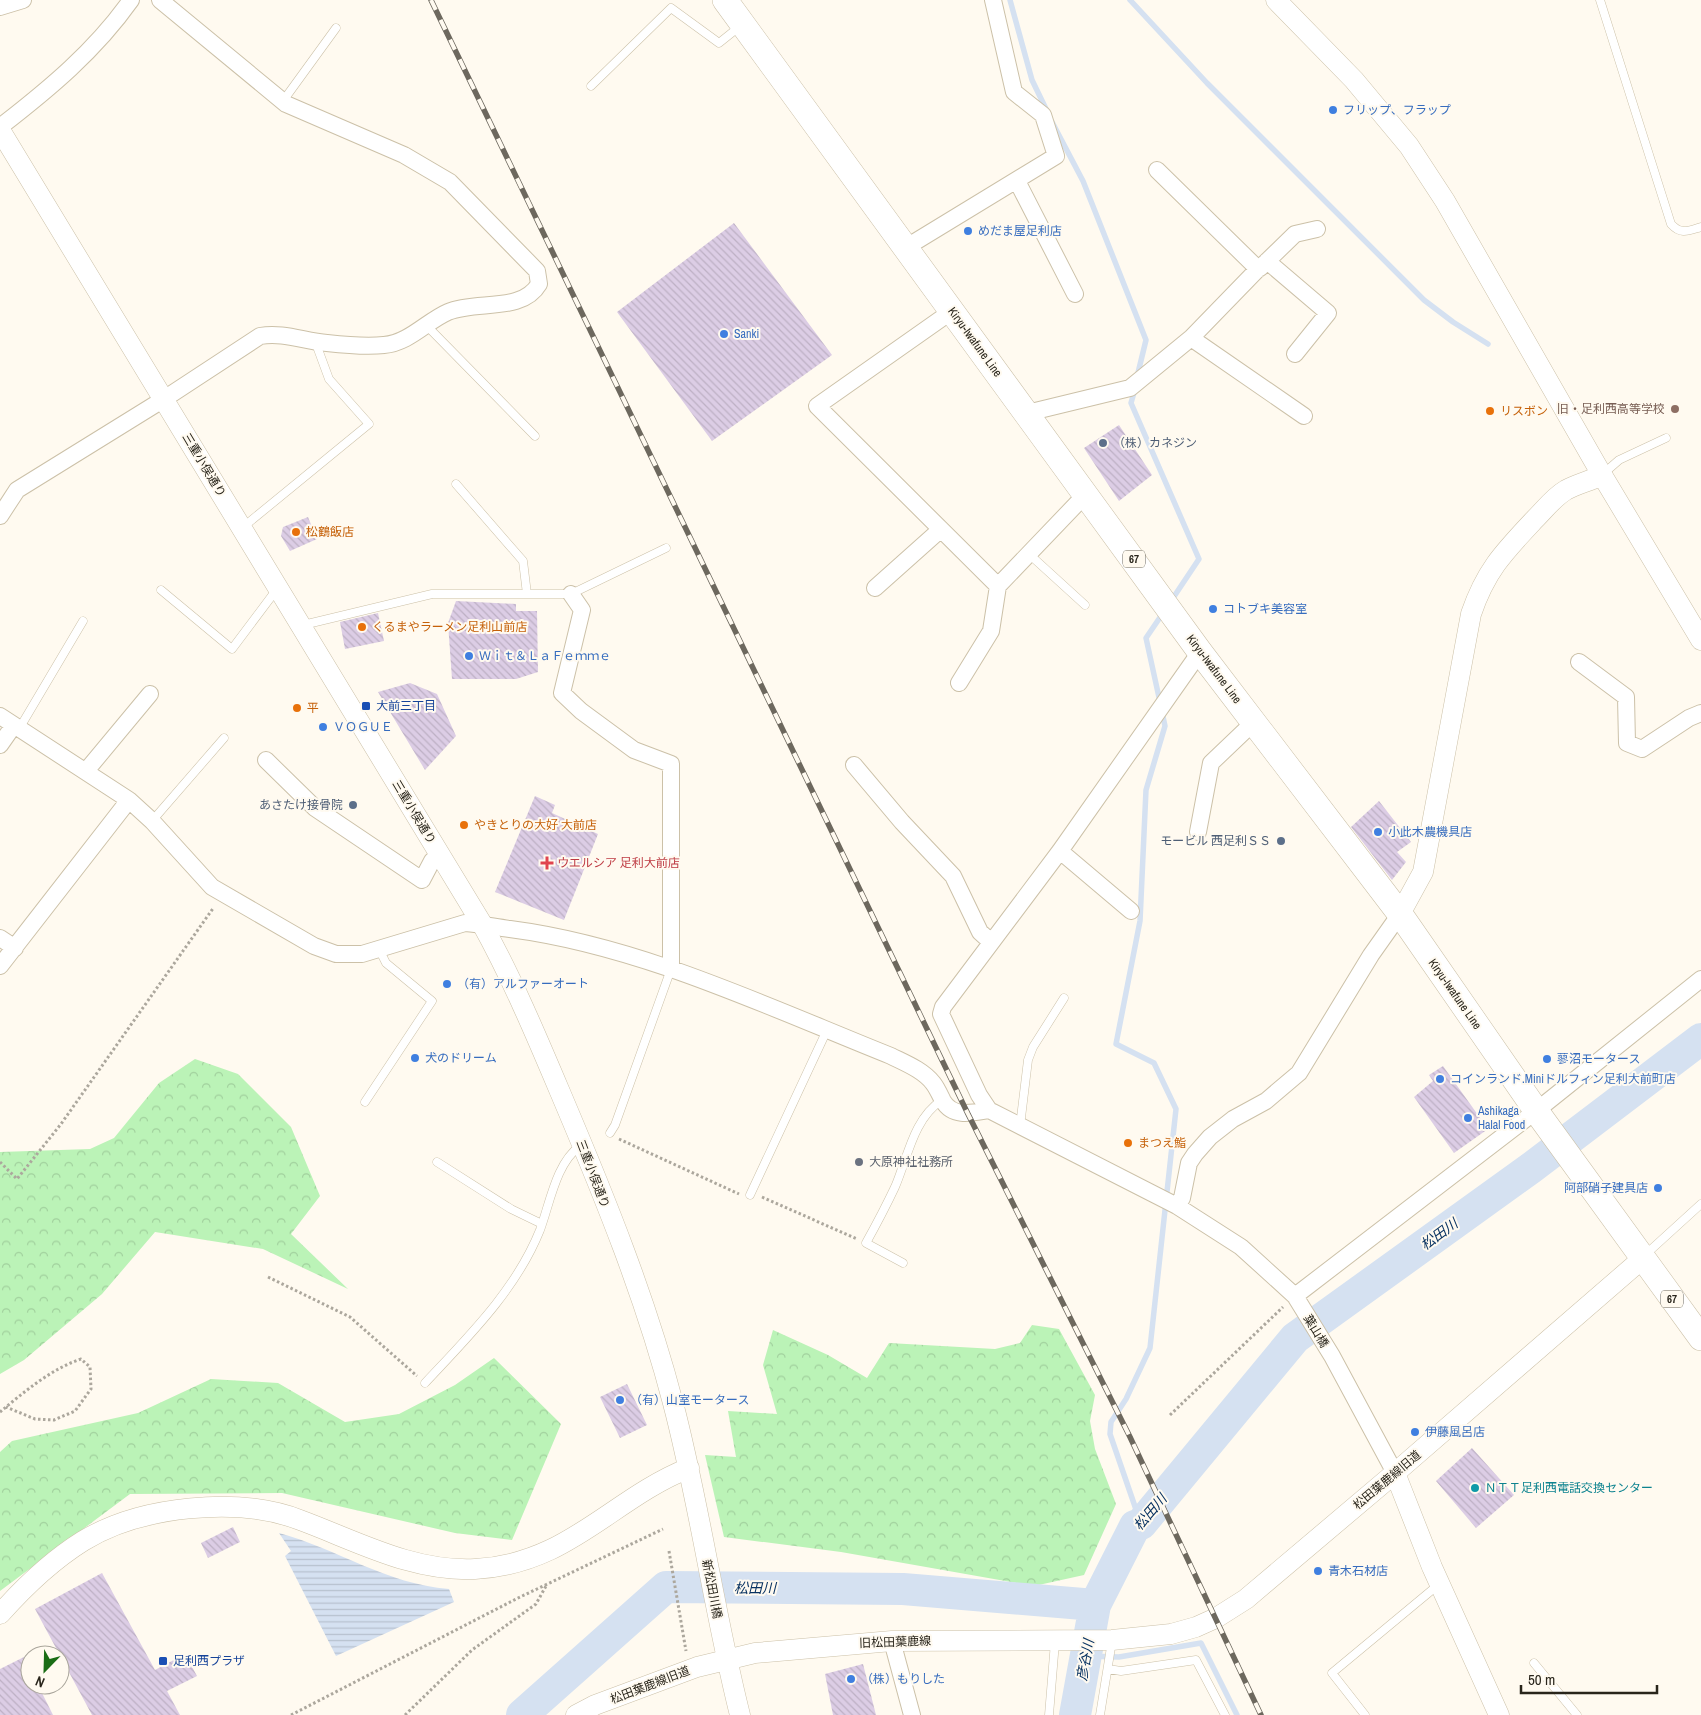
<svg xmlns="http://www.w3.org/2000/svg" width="1701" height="1715" viewBox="0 0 1701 1715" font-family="'Archivo Narrow','Noto Sans JP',sans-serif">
	<defs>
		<pattern id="forest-crowns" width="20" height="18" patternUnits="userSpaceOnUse" patternTransform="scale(1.25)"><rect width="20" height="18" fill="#bbf3b7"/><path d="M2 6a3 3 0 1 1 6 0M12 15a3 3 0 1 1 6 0" fill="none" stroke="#a1d09d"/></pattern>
		<pattern id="water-rules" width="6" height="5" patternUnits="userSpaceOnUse" patternTransform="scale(1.25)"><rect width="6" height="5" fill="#d5e1f1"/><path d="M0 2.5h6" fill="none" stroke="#b7c1ce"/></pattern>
		<pattern id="building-back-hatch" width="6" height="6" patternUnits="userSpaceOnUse" patternTransform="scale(1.25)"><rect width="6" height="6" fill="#dccde5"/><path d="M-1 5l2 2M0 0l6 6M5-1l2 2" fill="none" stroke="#bdb0c4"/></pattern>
	</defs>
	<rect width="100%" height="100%" fill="#fffaf0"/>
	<path fill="url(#forest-crowns)" d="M195,1059L238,1074L291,1127L320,1196L291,1234L348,1289L263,1249L155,1232L102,1294L24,1360L0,1374V1152L90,1149L114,1138L159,1083Z
		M1032,1325L1059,1329L1095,1395L1090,1421L1095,1449L1116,1504L1084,1575L1034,1586L841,1552L724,1537L705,1455L736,1457L728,1411L777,1414L763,1365L773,1330L828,1355L867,1378L889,1343L995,1349L1020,1343Z
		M494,1358L561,1424L512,1540L455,1533L282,1493L130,1494L0,1591V1452L12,1441L138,1413L211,1379L278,1383L345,1422L399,1414L455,1385Z"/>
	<path fill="url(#water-rules)" d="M279,1533C338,1549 386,1584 449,1589L454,1602L336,1656L285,1556L291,1551Z"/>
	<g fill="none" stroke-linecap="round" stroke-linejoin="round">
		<path stroke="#d5e1f1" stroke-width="5.5" d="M1010,0L1032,80L1047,111
			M1130,0L1207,83L1424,300L1453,322L1488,344
			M1052,122L1083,181L1146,340L1137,377
			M1135,389L1131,403L1199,559L1171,601
			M1160,702L1146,638L1163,613
			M1141,1524L1110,1434L1111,1422L1126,1399L1150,1348L1176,1109L1154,1063L1116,1044L1140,921L1146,790L1165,726L1162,712
			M1085,1656L1119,1657L1201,1643L1237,1715"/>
		<path stroke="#d5e1f1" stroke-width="32" d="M522,1715L666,1587L903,1589L1095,1605L1135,1526L1141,1524L1295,1338L1531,1168L1701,1039
			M1075,1715L1095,1605"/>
	</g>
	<path fill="url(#building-back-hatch)" d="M734,223L832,355L712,441L617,312Z
		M1119,425L1152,475L1119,501L1084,448Z
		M308,517L317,539L290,551L281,536L283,527Z
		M456,601L516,604V611H537L538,672L516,679H452L448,623Z
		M378,613L384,641L345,649L340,622Z
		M410,683L437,694L456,736L425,770L378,692Z
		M535,796L555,805L552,813L598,834L564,920L495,892Z
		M1379,801L1411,842L1397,852L1406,862L1392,880L1351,827Z
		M1443,1066L1488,1129L1454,1153L1414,1097L1433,1081L1429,1075Z
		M627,1384L647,1425L620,1438L600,1397Z
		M1472,1448L1514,1495L1476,1528L1436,1481Z
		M233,1527L240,1542L208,1558L201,1543Z
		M102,1573L155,1670L185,1654L197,1676L167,1691L180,1715H92L35,1609Z
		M24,1657L30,1670V1685H38L53,1715H0V1669Z
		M863,1664L876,1715H833L825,1674Z"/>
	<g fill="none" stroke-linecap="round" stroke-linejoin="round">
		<defs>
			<path id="service" d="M1600,0L1671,224C1681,235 1688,231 1701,227
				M591,86L671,8L719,43L739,27
				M283,101L336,28
				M427,326L535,436
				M1603,474L1619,460L1666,438
				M456,484L523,561L527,594
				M242,528L369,424L329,379L315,341
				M1029,554L1085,605
				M161,590L232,649L277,589
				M303,625L432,594H571L666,548
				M19,729L83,621
				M152,821L224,738
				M365,1102L432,1001L386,963L379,949
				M1020,1126L1028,1060L1033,1047L1064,998
				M610,1133L615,1125L671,969
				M437,1162L511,1209L542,1224
				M750,1195L827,1030
				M1645,1255L1701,1204
				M903,1263L866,1243C876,1225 886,1206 895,1187C908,1157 913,1119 942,1100
				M425,1383C468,1337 516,1290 540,1230C550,1203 556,1163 580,1146
				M1534,1663L1577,1715
				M1108,1669L1121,1671L1196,1660L1225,1715
				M1049,1715L1055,1642
				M1100,1715L1112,1641
				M1365,1715L1332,1673L1438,1585"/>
			<path id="minor" d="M0,7L23,0
				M0,127C49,89 95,51 131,0
				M1017,181L1075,294
				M905,248L1056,156L1043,115L1014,92L993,0
				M1267,261L1328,313L1295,354
				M1260,268L1295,234L1317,229
				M952,311L817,406L998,586L1087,493
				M1191,338L1304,416
				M1027,413L1130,388L1191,338L1258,269L1157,170
				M0,516L17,490L164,399L260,336C283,332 304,341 327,343C345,345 367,347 384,345C409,343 427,321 448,312C477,300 522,313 539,284L537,271L450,182L404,155L286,104L160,0
				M875,588L940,530
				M571,594L582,610L562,693L581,711L634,750L671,764V969
				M1200,652L1060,851L943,1007L941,1014L979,1095L989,1110L1177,1206L1241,1247L1295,1296L1332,1356L1395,1473
				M1579,662L1626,697L1627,743L1642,749L1689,718L1701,713
				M959,683L991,631L998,586
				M0,716L129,800L152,821L212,887L314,946L336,954H362L465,923C481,924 494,927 510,929C641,946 768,1007 891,1056C905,1063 923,1070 933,1083C937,1088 940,1095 943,1101C953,1118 972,1113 989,1110
				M0,745L14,725
				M266,760L315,808L422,880L432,861L440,855
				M854,765L902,822L953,876L980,932L991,942
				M86,771L150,694
				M1198,832L1211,763L1254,722
				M1060,851L1131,911
				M0,938L15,948
				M0,966L129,800
				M1177,1206L1182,1198L1189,1163L1195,1154L1210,1137L1233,1119L1266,1101L1299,1073L1371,955L1400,914
				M1295,1296L1536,1111L1701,979
				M892,1641L912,1715"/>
			<path id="tertiary" d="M1276,0L1354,80L1409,146L1445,201L1602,475L1701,640
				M0,130L482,924C513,980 538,1040 563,1099C605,1198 646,1299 673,1403C700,1506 714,1612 740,1715
				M1400,914L1423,872L1471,614C1486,570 1504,552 1535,519C1545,509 1554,497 1566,490C1577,484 1590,481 1602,475
				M1395,1473L1432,1567L1499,1715
				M0,1614C25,1586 51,1561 83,1541C140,1506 238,1496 300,1520C357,1541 412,1572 475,1569C569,1564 611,1499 689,1468
				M576,1715L595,1705L697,1667L755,1653L892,1641L1112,1640L1171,1634L1196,1627L1216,1618L1246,1599L1395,1473L1642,1259"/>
			<path id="primary" d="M725,0L1200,652L1400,914L1542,1119L1701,1338"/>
		</defs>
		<use href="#service" stroke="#ccc1a8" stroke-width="9"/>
		<use href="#minor" stroke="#ccc1a8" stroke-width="18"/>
		<use href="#tertiary" stroke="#ccc1a8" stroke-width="21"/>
		<use href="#primary" stroke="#ccc1a8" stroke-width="26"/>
		<path stroke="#aca79d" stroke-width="3" stroke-dasharray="2.5 2.5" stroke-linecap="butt" d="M619,1139L739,1194
			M0,1162L17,1179L61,1124L214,907
			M762,1197L857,1239
			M268,1277L350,1317L417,1376
			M0,1412C24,1392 51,1369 81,1359L90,1367L91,1389L75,1411L54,1420L35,1419L6,1407
			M1170,1415L1283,1307
			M669,1551L686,1651
			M291,1715L518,1598L663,1529
			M405,1715L472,1650L536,1604L546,1586"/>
		<use href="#service" stroke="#fff" stroke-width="8"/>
		<use href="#minor" stroke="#fff" stroke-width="16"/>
		<use href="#tertiary" stroke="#fff" stroke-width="20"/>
		<use href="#primary" stroke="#fff" stroke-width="25"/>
		<defs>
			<path id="rail" d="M431,0L968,1114L1130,1437L1261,1715"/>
		</defs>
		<use href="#rail" stroke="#6d685e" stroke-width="5.5"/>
		<use href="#rail" stroke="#fffaf0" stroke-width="4" stroke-dasharray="11" stroke-linecap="butt"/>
	</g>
	<g fill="#3f7fe0" stroke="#fffaf0" stroke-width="2">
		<circle cx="1333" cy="110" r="5"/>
		<circle cx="968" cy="231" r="5"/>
		<circle cx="724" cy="334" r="5"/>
		<circle cx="1213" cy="609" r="5"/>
		<circle cx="469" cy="656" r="5"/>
		<circle cx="323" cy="727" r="5"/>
		<circle cx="1378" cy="832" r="5"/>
		<circle cx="447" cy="984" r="5"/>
		<circle cx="415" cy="1058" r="5"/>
		<circle cx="1547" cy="1059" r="5"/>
		<circle cx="1440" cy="1079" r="5"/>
		<circle cx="1468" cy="1118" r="5"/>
		<circle cx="1658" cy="1188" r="5"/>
		<circle cx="620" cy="1400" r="5"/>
		<circle cx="1415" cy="1432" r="5"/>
		<circle cx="1318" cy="1571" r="5"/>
		<circle cx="851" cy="1679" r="5"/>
	</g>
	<circle fill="#8d6e63" stroke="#fffaf0" stroke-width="2" cx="1675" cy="409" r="5"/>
	<g fill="#e8710a" stroke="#fffaf0" stroke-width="2">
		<circle cx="1490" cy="411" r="5"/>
		<circle cx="296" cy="532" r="5"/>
		<circle cx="362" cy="627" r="5"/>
		<circle cx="297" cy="708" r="5"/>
		<circle cx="464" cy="825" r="5"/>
		<circle cx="1128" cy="1143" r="5"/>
	</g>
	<g fill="#5c6f8a" stroke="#fffaf0" stroke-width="2">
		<circle cx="1103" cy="443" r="5"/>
		<circle cx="353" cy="805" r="5"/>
		<circle cx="1281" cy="841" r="5"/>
	</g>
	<g fill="#1a4fb4" stroke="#fffaf0" stroke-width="2">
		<rect x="361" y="701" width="10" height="10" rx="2.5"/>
		<rect x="158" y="1656" width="10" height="10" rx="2.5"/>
	</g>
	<path fill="#e0444e" stroke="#fffaf0" stroke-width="2" d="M544.5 855.5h5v5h5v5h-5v5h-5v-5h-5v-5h5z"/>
	<circle fill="#6b7280" stroke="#fffaf0" stroke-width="2" cx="859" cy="1162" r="5"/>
	<circle fill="#0f9aa8" stroke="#fffaf0" stroke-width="2" cx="1475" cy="1488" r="5"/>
	<g text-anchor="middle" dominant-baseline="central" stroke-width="4" stroke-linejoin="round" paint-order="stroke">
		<g fill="#fffaf0" stroke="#69655b" stroke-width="1">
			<rect x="1123" y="550.5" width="22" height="17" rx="4"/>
			<rect x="1661" y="1290.5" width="22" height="17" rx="4"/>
		</g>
		<g font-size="11" font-weight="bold" fill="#29251b">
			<text x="1134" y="559">67</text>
			<text x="1672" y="1299">67</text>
		</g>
		<g font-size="12" fill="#366cbe" stroke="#fffaf0" text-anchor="start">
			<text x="1343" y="110">フリップ、フラップ</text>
			<text x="978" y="231">めだま屋足利店</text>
			<text x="734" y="334">Sanki</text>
			<text x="1223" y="609">コトブキ美容室</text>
			<text x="479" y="656">Ｗｉｔ＆ＬａＦｅｍｍｅ</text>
			<text x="333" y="727">ＶＯＧＵＥ</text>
			<text x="1388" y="832">小此木農機具店</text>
			<text x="457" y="984">（有）アルファーオート</text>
			<text x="425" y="1058">犬のドリーム</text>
			<text x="1557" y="1059">蓼沼モータース</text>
			<text x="1450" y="1079">コインランド.Miniドルフィン足利大前町店</text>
			<text x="1478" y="1111">Ashikaga<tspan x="1478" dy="14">Halal Food</tspan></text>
			<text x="1648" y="1188" text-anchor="end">阿部硝子建具店</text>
			<text x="630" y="1400">（有）山室モータース</text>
			<text x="1425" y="1432">伊藤風呂店</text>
			<text x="1328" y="1571">青木石材店</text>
			<text x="861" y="1679">（株）もりした</text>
		</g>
		<g font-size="12" fill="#29251b" stroke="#fffaf0">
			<text transform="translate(975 342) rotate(54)">Kiryu-Iwafune Line</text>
			<text transform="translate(204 465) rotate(59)">三重小俣通り</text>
			<text transform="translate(1214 669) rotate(53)">Kiryu-Iwafune Line</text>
			<text transform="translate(414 812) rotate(59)">三重小俣通り</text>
			<text transform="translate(1455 994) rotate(55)">Kiryu-Iwafune Line</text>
			<text transform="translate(593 1174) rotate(69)">三重小俣通り</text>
			<text transform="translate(1316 1331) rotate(59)">葉山橋</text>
			<text transform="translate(1387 1480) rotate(-40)">松田葉鹿線旧道</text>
			<text transform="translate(712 1589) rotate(79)">新松田川橋</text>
			<text transform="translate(895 1642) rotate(-2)">旧松田葉鹿線</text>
			<text transform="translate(650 1685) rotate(-21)">松田葉鹿線旧道</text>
		</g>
		<g font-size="12" fill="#785e54" stroke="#fffaf0" text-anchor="end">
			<text x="1665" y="409">旧・足利西高等学校</text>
		</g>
		<g font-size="12" fill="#c56008" stroke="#fffaf0" text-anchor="start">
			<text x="1500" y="411">リスボン</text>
			<text x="306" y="532">松鶴飯店</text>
			<text x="372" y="627">くるまやラーメン足利山前店</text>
			<text x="307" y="708">平</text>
			<text x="474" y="825">やきとりの大好 大前店</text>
			<text x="1138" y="1143">まつえ鮨</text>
		</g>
		<g font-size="12" fill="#4e5e75" stroke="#fffaf0" text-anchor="end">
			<text x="1113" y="443" text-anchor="start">（株）カネジン</text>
			<text x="343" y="805">あさたけ接骨院</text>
			<text x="1271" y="841">モービル 西足利ＳＳ</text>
		</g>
		<g font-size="12" fill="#164399" stroke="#fffaf0" text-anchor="start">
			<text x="376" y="706">大前三丁目</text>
			<text x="173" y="1661">足利西プラザ</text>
		</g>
		<g font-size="12" fill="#be3a42" stroke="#fffaf0" text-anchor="start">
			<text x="557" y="863">ウエルシア 足利大前店</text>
		</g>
		<g font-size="12" fill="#5b616d" stroke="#fffaf0" text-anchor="start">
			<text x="869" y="1162">大原神社社務所</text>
		</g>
		<g font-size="12" fill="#0d838f" stroke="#fffaf0" text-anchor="start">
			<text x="1485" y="1488">ＮＴＴ足利西電話交換センター</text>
		</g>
		<g font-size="14" font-style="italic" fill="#093362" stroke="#fffaf0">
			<text transform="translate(1439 1234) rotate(-36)">松田川</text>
			<text transform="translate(1150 1512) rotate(-49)">松田川</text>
			<text x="755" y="1588">松田川</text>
			<text transform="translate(1085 1660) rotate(-80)">彦谷川</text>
		</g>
	</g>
	<g transform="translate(45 1670) rotate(203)"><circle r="24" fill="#fffaf0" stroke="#a9a59b"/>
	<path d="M0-4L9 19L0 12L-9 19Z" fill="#1a6d15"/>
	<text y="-8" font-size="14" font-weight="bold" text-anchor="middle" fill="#29251b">N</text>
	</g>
	<path d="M1521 1685v8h136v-8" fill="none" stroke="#29251b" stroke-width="2.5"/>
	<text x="1528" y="1685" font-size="15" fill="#29251b" stroke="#fffaf0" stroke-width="4" paint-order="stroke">50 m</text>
</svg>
